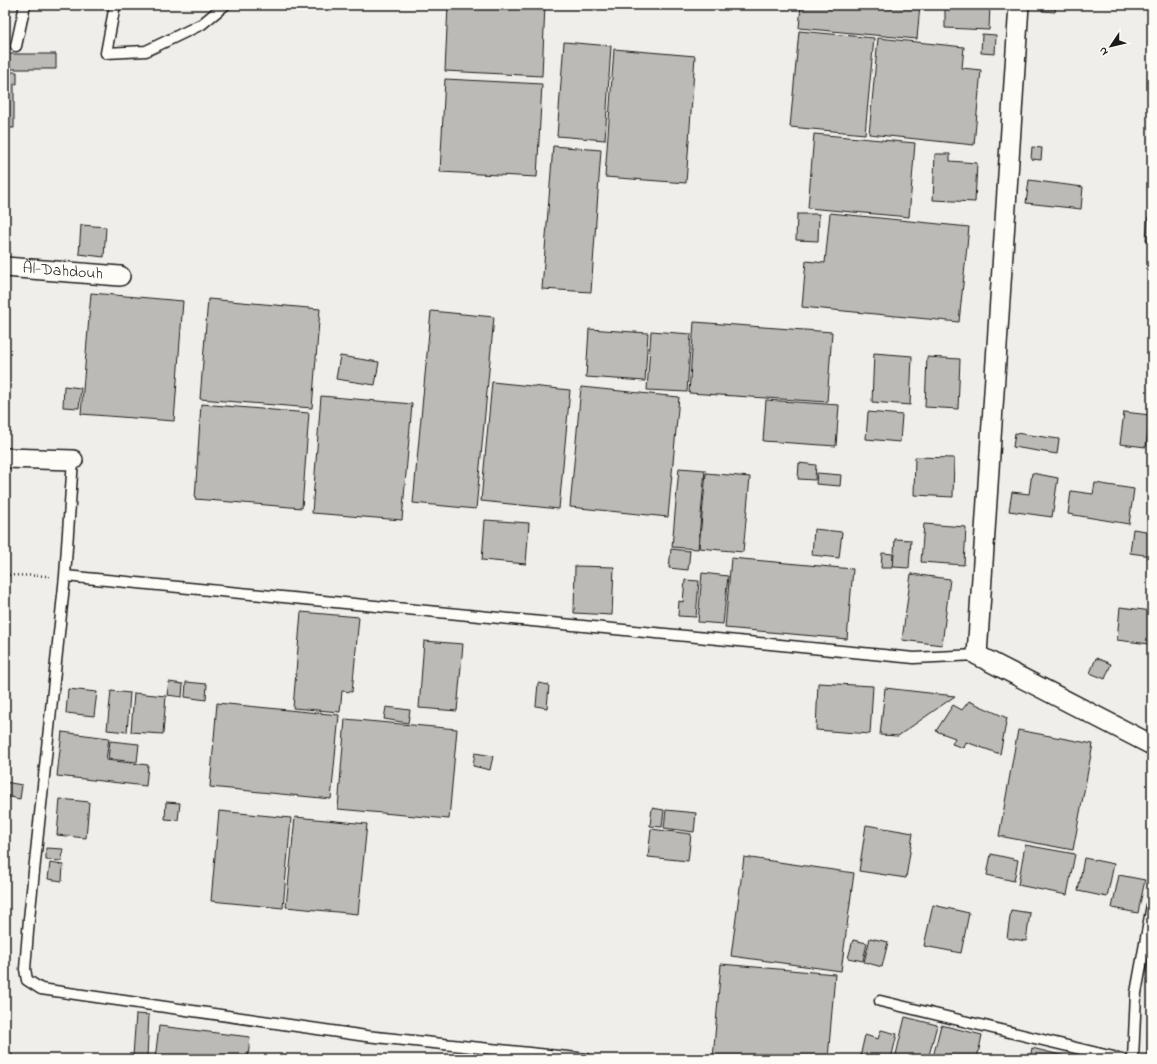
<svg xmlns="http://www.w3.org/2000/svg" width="1157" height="1064" viewBox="0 0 1157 1064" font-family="'Indie Flower',sans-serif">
	<rect width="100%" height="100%" fill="#f0eeea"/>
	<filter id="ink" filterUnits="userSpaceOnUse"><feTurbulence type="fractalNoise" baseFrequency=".025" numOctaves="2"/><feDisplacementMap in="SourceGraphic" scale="8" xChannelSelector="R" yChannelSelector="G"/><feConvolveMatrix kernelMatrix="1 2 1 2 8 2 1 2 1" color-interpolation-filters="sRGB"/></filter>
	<g filter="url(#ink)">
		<path fill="#bbbab6" stroke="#1c1c1c" d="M448,5H545L542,76L445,71Z
			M801,5H920L917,39L799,28Z
			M945,5H990L989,30L945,28Z
			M1043,5H1056L1055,12L1042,11Z
			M799,31L874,38L865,134L790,127Z
			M982,34L996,35L995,54L981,53Z
			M878,38L964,47L962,68L981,70L974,145L869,134Z
			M564,42L611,46L605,140L557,136Z
			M614,49L695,56L686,183L605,177Z
			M8,54H56V69H8Z
			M5,72H17V84H14V128H5Z
			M445,79L542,84L537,177L440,172Z
			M814,134L915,143L909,217L808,208Z
			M553,146L601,150L591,292L542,289Z
			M1032,147L1042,148L1041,160L1031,159Z
			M935,154H950V161L977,163L975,202L933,200Z
			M1029,180L1083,187L1081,209L1026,203Z
			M830,213L969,227L959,322L802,307L806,261L825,263Z
			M797,214H819L818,241L796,240Z
			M1148,217H1152V241L1146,240Z
			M81,225L106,227L104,257L79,254Z
			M91,293L183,301L174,421L81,414Z
			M208,299L320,309L312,408L200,399Z
			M431,311L494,317L476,509L413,503Z
			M694,322L832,332L827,402L689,393Z
			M589,329L648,333L645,381L586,377Z
			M651,331L691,334L687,392L647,390Z
			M874,353L912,356L910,405L872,402Z
			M340,356L379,362L375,385L336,379Z
			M927,357L960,359L958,409L925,407Z
			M492,382L570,390L559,509L481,501Z
			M64,386L81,388L79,408L63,407Z
			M581,387L679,397L668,517L570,507Z
			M321,396L412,404L402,520L312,513Z
			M766,400L839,405L836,446L763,441Z
			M201,404L309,413L302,508L195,499Z
			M868,412L902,415L900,442L866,439Z
			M1124,412L1150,415L1146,447L1120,444Z
			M1015,433L1059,439L1057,454L1013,447Z
			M915,457L954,458L953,497L914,495Z
			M799,463L816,465L815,480L798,479Z
			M679,468L705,470L698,549L672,547Z
			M706,473L750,477L743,552L699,548Z
			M817,473L841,475L840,486L816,484Z
			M1032,473L1058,478L1052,517L1009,511L1012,492L1029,494Z
			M1095,483L1134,489L1129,524L1068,514L1071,491L1093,494Z
			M485,520L529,523L526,564L482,560Z
			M924,524L966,527L964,565L921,562Z
			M814,529L842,532L839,558L812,555Z
			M1133,529L1152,532V556L1130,553Z
			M895,539L911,540L909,568L893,567Z
			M671,549L690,551L688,570L669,568Z
			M882,553L893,554L892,568H881Z
			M731,558L853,569L847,639L725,628Z
			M575,566L614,567L612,615L574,613Z
			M702,573L728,576L723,624L698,622Z
			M911,574L950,579L942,645L902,640Z
			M685,580L699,581L696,617L678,616L679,601L683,602Z
			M1120,607L1152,611L1149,644L1117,640Z
			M301,612L359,617L352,692L342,691L340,712L293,708Z
			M424,641L463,644L457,711L419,708Z
			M1096,658L1111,664L1105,679L1090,673Z
			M169,682L183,684L182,697L167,695Z
			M186,682L207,684L206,700L185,697Z
			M538,683L549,685L547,708L536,706Z
			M818,683L873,686L870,734L816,730Z
			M885,688L955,696L898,736L880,735Z
			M68,689L97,692L94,716L66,713Z
			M111,691L130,693L127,732L107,730Z
			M134,693L166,696L163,734L131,732Z
			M969,701L1007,718L1000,754L966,742L964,748L952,744L955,738L936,731L953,705L962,710Z
			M217,703L339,715L331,799L210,787Z
			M386,707L410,710L408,723L384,719Z
			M345,719L457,729L449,819L338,809Z
			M1018,730L1093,744L1073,850L999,836Z
			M62,732L109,738L106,760L148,765L146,786L57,776Z
			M110,741L139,744L137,762L108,759Z
			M475,753L493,756L490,770L473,766Z
			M5,782L22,785L20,799L5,796Z
			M60,799L89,802L86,838L57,835Z
			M166,802L180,803L178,820L165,819Z
			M652,808L664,810L662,827L650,826Z
			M666,810L696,813L694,832L664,828Z
			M219,811L291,818L283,908L211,901Z
			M295,817L367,824L358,914L286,907Z
			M866,825L913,833L906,878L859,871Z
			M651,829L691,834L688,861L648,857Z
			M1025,845L1075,854L1067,895L1018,885Z
			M46,848L63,849L62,861L46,860Z
			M991,854L1018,860L1014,881L987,875Z
			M744,857L854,873L841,971L731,956Z
			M1084,858L1114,864L1107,897L1078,891Z
			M50,863L63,865L62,881L48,879Z
			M1119,875L1145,880L1138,913L1112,908Z
			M933,905L969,913L961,953L924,946Z
			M1011,910L1030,913L1026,941L1007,938Z
			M870,938L888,942L882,967L864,962Z
			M853,940L867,943L863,961L848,958Z
			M721,964L835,974L828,1059H713Z
			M1149,1013H1152V1059H1147Z
			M136,1014L149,1015L147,1057L133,1056Z
			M905,1017L937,1025L928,1059H895Z
			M941,1025L982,1035L977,1059H940L933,1057Z
			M159,1026L250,1037L248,1059H155Z
			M881,1030L897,1034L891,1059H869L860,1057L865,1035L878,1039Z
			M1032,1048L1064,1056L1063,1059H1030Z
			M5,1053L13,1055L12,1059H5Z
			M511,1055L519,1059H500L504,1056Z"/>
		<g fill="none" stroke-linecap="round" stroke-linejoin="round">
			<defs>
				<path id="lane" d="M115,5L106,53L146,51L202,24L225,5
					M16,46L25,5
					M73,460L65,576L29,919L25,969L27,980L41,989L366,1036L587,1059
					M65,576L914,658L977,655
					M880,1001L1122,1059
					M1133,1059L1136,993L1152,905"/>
				<g id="street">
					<path d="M1019,5L977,655L1152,745"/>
					<path id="s1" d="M5,267L120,276"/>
					<path d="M5,458L73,460"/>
				</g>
			</defs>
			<use href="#lane" stroke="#1c1c1c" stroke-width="13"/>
			<use href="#street" stroke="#1c1c1c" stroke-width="22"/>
			<path stroke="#1c1c1c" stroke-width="2.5" stroke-dasharray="1 3" stroke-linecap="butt" d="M5,575L50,576
				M365,1059V1052"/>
			<use href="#lane" stroke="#fdfcf7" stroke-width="10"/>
			<use href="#street" stroke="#fdfcf7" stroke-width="19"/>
		</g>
	</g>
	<g text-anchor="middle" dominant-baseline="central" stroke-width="3.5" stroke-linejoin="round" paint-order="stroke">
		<g font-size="16" fill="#1c1c1c" stroke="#fdfcf7">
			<text stroke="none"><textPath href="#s1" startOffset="58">Al-Dahdouh</textPath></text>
		</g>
	</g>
	<rect width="1157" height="1064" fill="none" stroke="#fdfcf7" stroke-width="20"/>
	<rect x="10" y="10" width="1137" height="1044" fill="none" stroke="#1c1c1c" stroke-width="1.5" filter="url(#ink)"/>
	<g transform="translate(1111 46) rotate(235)" stroke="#fdfcf7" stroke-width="3" paint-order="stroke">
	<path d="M0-3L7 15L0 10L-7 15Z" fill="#1c1c1c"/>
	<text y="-6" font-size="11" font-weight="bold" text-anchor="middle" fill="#1c1c1c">N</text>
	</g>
</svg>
